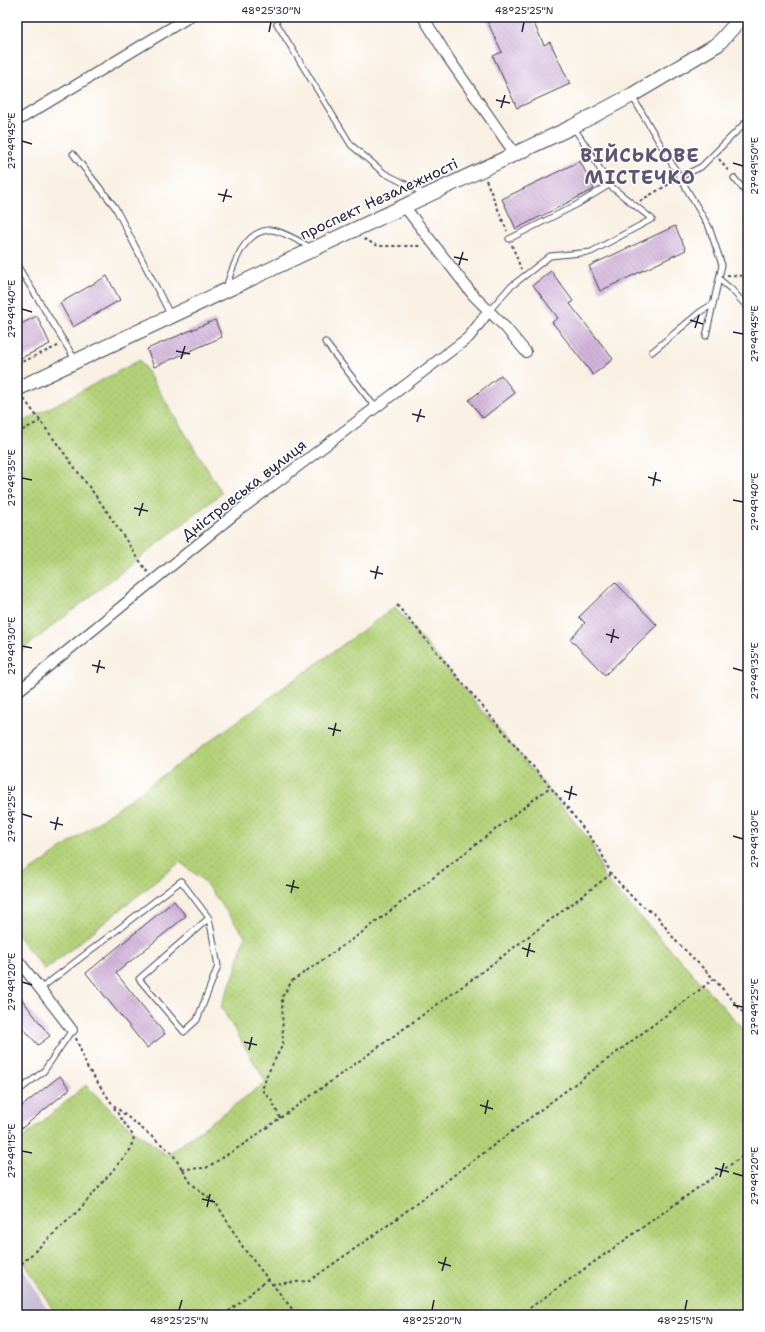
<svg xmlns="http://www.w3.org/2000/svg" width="765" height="1332" viewBox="0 0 765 1332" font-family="'Shantell Sans',sans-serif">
	<defs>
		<pattern id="grass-dots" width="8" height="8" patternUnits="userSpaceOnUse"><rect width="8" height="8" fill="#b3d178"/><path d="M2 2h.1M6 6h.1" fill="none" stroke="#9ab369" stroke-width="1.8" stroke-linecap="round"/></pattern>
		<pattern id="building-back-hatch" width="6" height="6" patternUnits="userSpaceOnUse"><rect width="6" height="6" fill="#d1b3d9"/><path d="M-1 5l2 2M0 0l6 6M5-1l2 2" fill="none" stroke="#b39abb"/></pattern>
	</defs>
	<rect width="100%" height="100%" fill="#fff"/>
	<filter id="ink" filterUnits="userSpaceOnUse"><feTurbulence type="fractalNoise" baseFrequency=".025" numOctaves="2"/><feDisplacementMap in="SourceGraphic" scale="8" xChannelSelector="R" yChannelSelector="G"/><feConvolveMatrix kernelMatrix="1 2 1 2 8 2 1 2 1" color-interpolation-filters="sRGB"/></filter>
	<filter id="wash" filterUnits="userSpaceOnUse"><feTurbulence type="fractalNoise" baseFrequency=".012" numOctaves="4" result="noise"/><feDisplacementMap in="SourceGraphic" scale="16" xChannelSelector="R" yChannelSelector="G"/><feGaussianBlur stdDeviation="0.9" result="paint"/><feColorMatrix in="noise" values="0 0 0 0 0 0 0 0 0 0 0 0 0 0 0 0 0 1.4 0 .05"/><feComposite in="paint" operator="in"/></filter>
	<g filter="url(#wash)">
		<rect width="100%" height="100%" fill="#f9f0e3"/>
		<path fill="#c9bfd7" d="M17,1259L51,1315H17Z"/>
		<path fill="url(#grass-dots)" stroke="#6a7a5a" d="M140,360L222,493L17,654V425Z
			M395,607L514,748L591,842L604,877L748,1034V1315H56L17,1250V1143L86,1085L122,1121L167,1155L266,1082L221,1007L234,975L245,936L203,880L180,862L45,970L17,935V881Z"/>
		<g id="blocks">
			<path fill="url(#building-back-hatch)" d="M485,17H531L544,45L550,42L570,84L517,108L493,56L502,52Z
				M580,161L594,189L516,229L502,199Z
				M675,226L686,250L600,291L589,266Z
				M551,271L573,301L570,304L613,359L593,375L552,322L558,318L533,285Z
				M107,276L120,300L73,327L60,303Z
				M37,316L50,344L17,360V326Z
				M215,320L222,337L154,367L147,349Z
				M501,375L515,393L483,418L469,400Z
				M615,582L657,625L605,675L570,639L585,623L579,617Z
				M174,901L186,916L116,973L165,1034L147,1048L86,973Z
				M17,993L50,1036L38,1045L17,1021Z
				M60,1076L70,1089L17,1132V1110Z"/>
		</g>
	</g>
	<g filter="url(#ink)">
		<use href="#blocks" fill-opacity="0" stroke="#424154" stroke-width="1"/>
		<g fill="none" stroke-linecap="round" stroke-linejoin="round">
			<defs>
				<path id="lane" d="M277,24L351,145L384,173L425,194
					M632,96L709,227L722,265L706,336
					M73,154L115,207L171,316
					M680,177L701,167L748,120
					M734,178L748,195
					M509,239L576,205L609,185
					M17,265L76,361
					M719,279L732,290L748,308
					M226,287C233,267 242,233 268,230C280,229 301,242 311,248
					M489,311L509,288L550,256L591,252L652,219L609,185L589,150L573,127
					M325,342L375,407
					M652,352L700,312L713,304
					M40,989L181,881L209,918L218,966L197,1020L184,1032L139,979L209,918
					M17,1092L44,1071L72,1030
					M17,1312L19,1315"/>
				<path id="street" d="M423,17L449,59L515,154
					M17,121L189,17
					M404,206L473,295L506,328L526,352
					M17,692L236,513L469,337L488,312
					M17,959L72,1030"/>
				<path id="secondary" d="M17,389L572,127L632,95L718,44L742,17"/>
			</defs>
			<use href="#lane" stroke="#424154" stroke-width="7"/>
			<use href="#street" stroke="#424154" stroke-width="12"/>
			<use href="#secondary" stroke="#424154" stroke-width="16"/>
			<path stroke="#424154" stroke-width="2" stroke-dasharray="3 3" stroke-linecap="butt" d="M719,159L730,173
				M486,180L507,231
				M640,201L674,181
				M364,239L378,246H422
				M512,245L521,269
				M727,275L748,276
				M17,364L58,346
				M24,399L101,503L148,573
				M17,433L40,421
				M397,605L563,802L600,850L611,874L636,901L658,917L675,940L714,979L748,1018
				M76,1038L87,1067L113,1105L172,1153L191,1183L218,1206L244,1249L297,1315
				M280,1118L272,1101L262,1090L267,1075L283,1044L282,997L292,981L367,929L550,787
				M182,1169L206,1168L247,1142L467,983L611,874
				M17,1268L79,1210L130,1150L134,1137L114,1108
				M272,1284L309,1281L384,1228L714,979
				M224,1315L268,1279
				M520,1315L748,1152"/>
			<use href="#lane" stroke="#fff" stroke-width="5"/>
			<use href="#street" stroke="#fff" stroke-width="10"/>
			<use href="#secondary" stroke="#fff" stroke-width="14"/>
		</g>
	</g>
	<path fill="none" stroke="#22223b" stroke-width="1.5" d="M269,32L271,22M522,32L524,22M496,100L510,103M501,108L505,95M22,141L32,144M733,163L743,166M218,194L232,197M223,202L227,189M454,257L468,260M459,265L463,252M22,309L32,312M690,320L703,324M695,328L699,315M733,332L743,334M176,351L190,354M181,359L185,346M412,414L425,417M417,422L421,409M648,477L661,481M22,478L32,480M653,486L656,472M733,500L743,502M134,508L148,511M139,516L143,503M370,571L383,574M375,579L378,566M606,634L619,638M611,643L614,629M22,646L32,648M92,665L105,668M733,668L743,671M97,673L100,660M328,728L341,731M333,736L336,723M564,791L577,795M569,800L572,786M22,814L32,817M50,822L63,825M55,830L58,817M733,836L743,839M286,885L299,888M291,893L294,880M522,948L535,952M527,957L530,943M22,982L32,985M733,1005L743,1007M244,1042L257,1045M249,1050L252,1037M480,1105L493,1109M485,1114L488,1100M22,1151L32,1153M715,1168L729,1172M733,1173L743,1176M720,1177L724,1163M202,1199L215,1202M207,1207L210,1194M438,1262L451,1266M442,1271L446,1257M179,1310L182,1300M432,1310L434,1300M685,1310L687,1300"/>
	<g text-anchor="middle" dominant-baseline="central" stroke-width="3" stroke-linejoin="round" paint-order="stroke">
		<g font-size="15" fill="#22223b" stroke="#fff">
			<text transform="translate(379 199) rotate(-25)">проспект Незалежності</text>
			<text transform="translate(244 490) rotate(-38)">Дністровська вулиця</text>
		</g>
		<g font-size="19" font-weight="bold" letter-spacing="1" fill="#5f5572" stroke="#fff">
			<text x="640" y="155">ВІЙСЬКОВЕ<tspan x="640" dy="22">МІСТЕЧКО</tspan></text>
		</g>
	</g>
	<rect width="765" height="1332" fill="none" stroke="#fff" stroke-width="44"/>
	<rect x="22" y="22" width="721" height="1288" fill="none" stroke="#22223b" stroke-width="1.5"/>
	<g font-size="10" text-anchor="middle" fill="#22223b">
		<text x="271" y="14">48°25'30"N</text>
		<text x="524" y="14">48°25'25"N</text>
		<text transform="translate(11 141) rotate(-90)" y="4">27°49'45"E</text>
		<text transform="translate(754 166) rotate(-90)" y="4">27°49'50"E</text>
		<text transform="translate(11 309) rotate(-90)" y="4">27°49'40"E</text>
		<text transform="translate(754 334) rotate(-90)" y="4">27°49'45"E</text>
		<text transform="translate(11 478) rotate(-90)" y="4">27°49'35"E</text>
		<text transform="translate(754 502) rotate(-90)" y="4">27°49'40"E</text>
		<text transform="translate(11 646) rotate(-90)" y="4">27°49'30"E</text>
		<text transform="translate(754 671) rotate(-90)" y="4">27°49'35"E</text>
		<text transform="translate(11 814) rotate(-90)" y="4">27°49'25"E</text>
		<text transform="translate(754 839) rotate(-90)" y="4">27°49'30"E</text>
		<text transform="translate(11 982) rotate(-90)" y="4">27°49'20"E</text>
		<text transform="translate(754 1007) rotate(-90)" y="4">27°49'25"E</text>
		<text transform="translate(11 1151) rotate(-90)" y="4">27°49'15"E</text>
		<text transform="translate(754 1176) rotate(-90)" y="4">27°49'20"E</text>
		<text x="179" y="1324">48°25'25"N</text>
		<text x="432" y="1324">48°25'20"N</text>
		<text x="685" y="1324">48°25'15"N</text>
	</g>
</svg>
